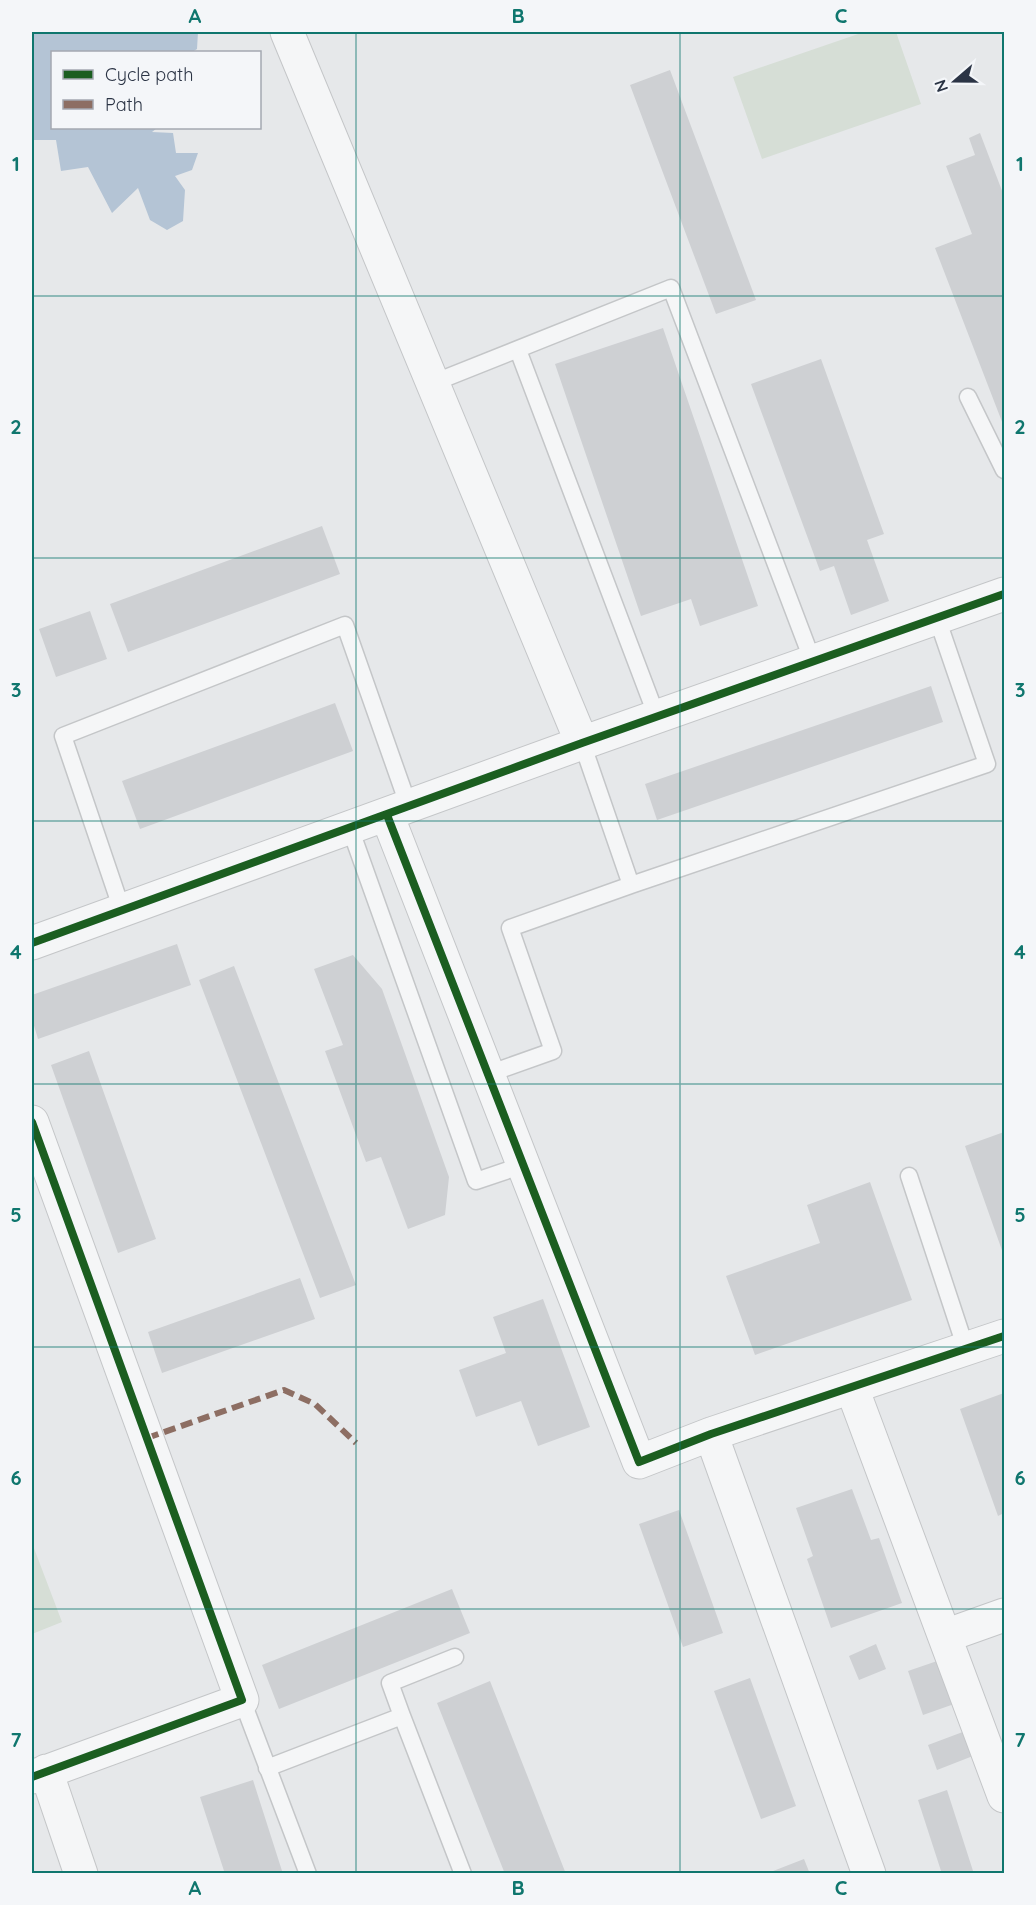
<svg xmlns="http://www.w3.org/2000/svg" width="1036" height="1905" viewBox="0 0 1036 1905" font-family="Quicksand,sans-serif">
	<rect width="100%" height="100%" fill="#e6e8ea"/>
	<path fill="#d6ded6" d="M864,32H896L921,104L762,159L733,77Z
		M32,1543L62,1622L32,1634Z"/>
	<path fill="#b4c4d5" d="M32,32H198L197,49L192,52H52V128H157L152,132L173,133L176,153H198L192,170L175,176L185,190L183,221L167,230L150,220L138,188L112,213L88,167L61,171L56,140H33L34,176L32,177Z"/>
	<path fill="#ced0d3" d="M670,70L756,300L716,314L630,85Z
		M980,133L1004,196V427L935,248L972,234L946,166L975,155L969,138Z
		M663,328L758,606L700,626L691,599L641,616L555,364Z
		M821,359L884,534L867,540L889,601L851,615L834,566L820,571L751,384Z
		M322,526L340,574L128,652L110,604Z
		M90,611L107,659L56,677L39,629Z
		M931,686L943,722L657,820L645,784Z
		M335,703L353,751L140,829L122,781Z
		M177,944L191,985L38,1039L32,1019V995Z
		M353,955L382,989L449,1177L445,1215L408,1229L381,1157L366,1162L325,1051L343,1045L314,969Z
		M234,966L356,1285L320,1298L199,980Z
		M89,1051L156,1239L118,1253L51,1065Z
		M1004,1132V1256L965,1146Z
		M870,1182L912,1300L755,1355L726,1276L820,1243L807,1205Z
		M300,1278L315,1319L162,1373L148,1332Z
		M543,1299L590,1427L538,1446L521,1401L476,1417L459,1370L506,1353L493,1317Z
		M1004,1393V1513L998,1516L960,1409Z
		M852,1489L871,1540L879,1538L902,1603L831,1628L807,1559L813,1556L796,1508Z
		M679,1510L723,1633L683,1647L639,1524Z
		M452,1589L470,1633L279,1709L262,1665Z
		M876,1644L886,1669L859,1680L849,1656Z
		M943,1659L957,1703L923,1715L908,1671Z
		M750,1678L796,1806L761,1819L714,1691Z
		M490,1681L566,1874H505L437,1703Z
		M968,1730L978,1754L937,1770L928,1745Z
		M253,1780L283,1874H225L200,1797Z
		M947,1790L974,1874H942L918,1800Z
		M804,1859L810,1874H768V1873Z"/>
	<g fill="none" stroke-linecap="round" stroke-linejoin="round">
		<defs>
			<path id="service" d="M518,350L657,717
				M433,383L671,288L813,662
				M968,397L1004,470
				M582,743L631,885L987,764L937,618
				M350,828L476,1181L523,1165
				M122,910L63,736L345,625L409,807
				M488,1074L553,1051L510,928L631,885
				M909,1176L966,1349
				M242,1700L308,1874
				M402,1716L390,1683L455,1657
				M267,1768L402,1716L463,1874"/>
			<path id="minor" d="M287,32L582,743
				M387,815L639,1462L711,1434L1004,1336
				M32,943L582,743L1004,594
				M32,1122L242,1700L32,1777
				M852,1388L1004,1796
				M711,1434L869,1874
				M945,1636L1004,1615
				M46,1771L81,1874"/>
		</defs>
		<use href="#service" stroke="#c4c6c8" stroke-width="19"/>
		<use href="#minor" stroke="#c4c6c8" stroke-width="35"/>
		<use href="#service" stroke="#f5f6f7" stroke-width="16"/>
		<use href="#minor" stroke="#f5f6f7" stroke-width="33"/>
		<path stroke="#8d6e63" stroke-width="6" stroke-dasharray="12 6" stroke-linecap="butt" d="M147,1438L284,1390L315,1404L356,1443"/>
		<defs>
			<path id="cycleway" d="M387,815L639,1462L711,1434L1004,1336
				M32,943L582,743L1004,594
				M32,1122L242,1700L32,1777"/>
		</defs>
		<use href="#cycleway" stroke="#f4f6f9" stroke-width="11"/>
		<use href="#cycleway" stroke="#1b5e20" stroke-width="8"/>
	</g>
	<path fill="none" stroke="#0f766e" stroke-width="1.5" stroke-opacity="0.55" d="M356,32V1874M680,32V1874M32,296H1004M32,558H1004M32,821H1004M32,1084H1004M32,1347H1004M32,1609H1004"/>
	<rect width="1036" height="1905" fill="none" stroke="#f4f6f9" stroke-width="66"/>
	<rect x="51" y="51" width="210" height="78" fill="#f4f6f9" stroke="#a4a8b1" stroke-width="1.5"/>
	<rect x="63" y="70" width="30" height="9" fill="#1b5e20" stroke="#a4a8b1" stroke-width="1.5"/>
	<text x="105" y="81" font-size="18" fill="#2b3445">Cycle path</text>
	<rect x="63" y="100" width="30" height="9" fill="#8d6e63" stroke="#a4a8b1" stroke-width="1.5"/>
	<text x="105" y="111" font-size="18" fill="#2b3445">Path</text>
	<g transform="translate(955 81) rotate(250)" stroke="#f4f6f9" stroke-width="4.5" paint-order="stroke">
	<path d="M0-4.5L10 22L0 15L-10 22Z" fill="#2b3445"/>
	<text y="-9" font-size="16" font-weight="bold" text-anchor="middle" fill="#2b3445">N</text>
	</g>
	<rect x="33" y="33" width="970" height="1839" fill="none" stroke="#0f766e" stroke-width="2"/>
	<g font-size="20" text-anchor="middle" font-weight="bold" fill="#0f766e">
		<text x="195" y="23">A</text>
		<text x="518" y="23">B</text>
		<text x="841" y="23">C</text>
		<text x="16" y="171">1</text>
		<text x="1020" y="171">1</text>
		<text x="16" y="434">2</text>
		<text x="1020" y="434">2</text>
		<text x="16" y="697">3</text>
		<text x="1020" y="697">3</text>
		<text x="16" y="959">4</text>
		<text x="1020" y="959">4</text>
		<text x="16" y="1222">5</text>
		<text x="1020" y="1222">5</text>
		<text x="16" y="1485">6</text>
		<text x="1020" y="1485">6</text>
		<text x="16" y="1747">7</text>
		<text x="1020" y="1747">7</text>
		<text x="195" y="1895">A</text>
		<text x="518" y="1895">B</text>
		<text x="841" y="1895">C</text>
	</g>
</svg>
